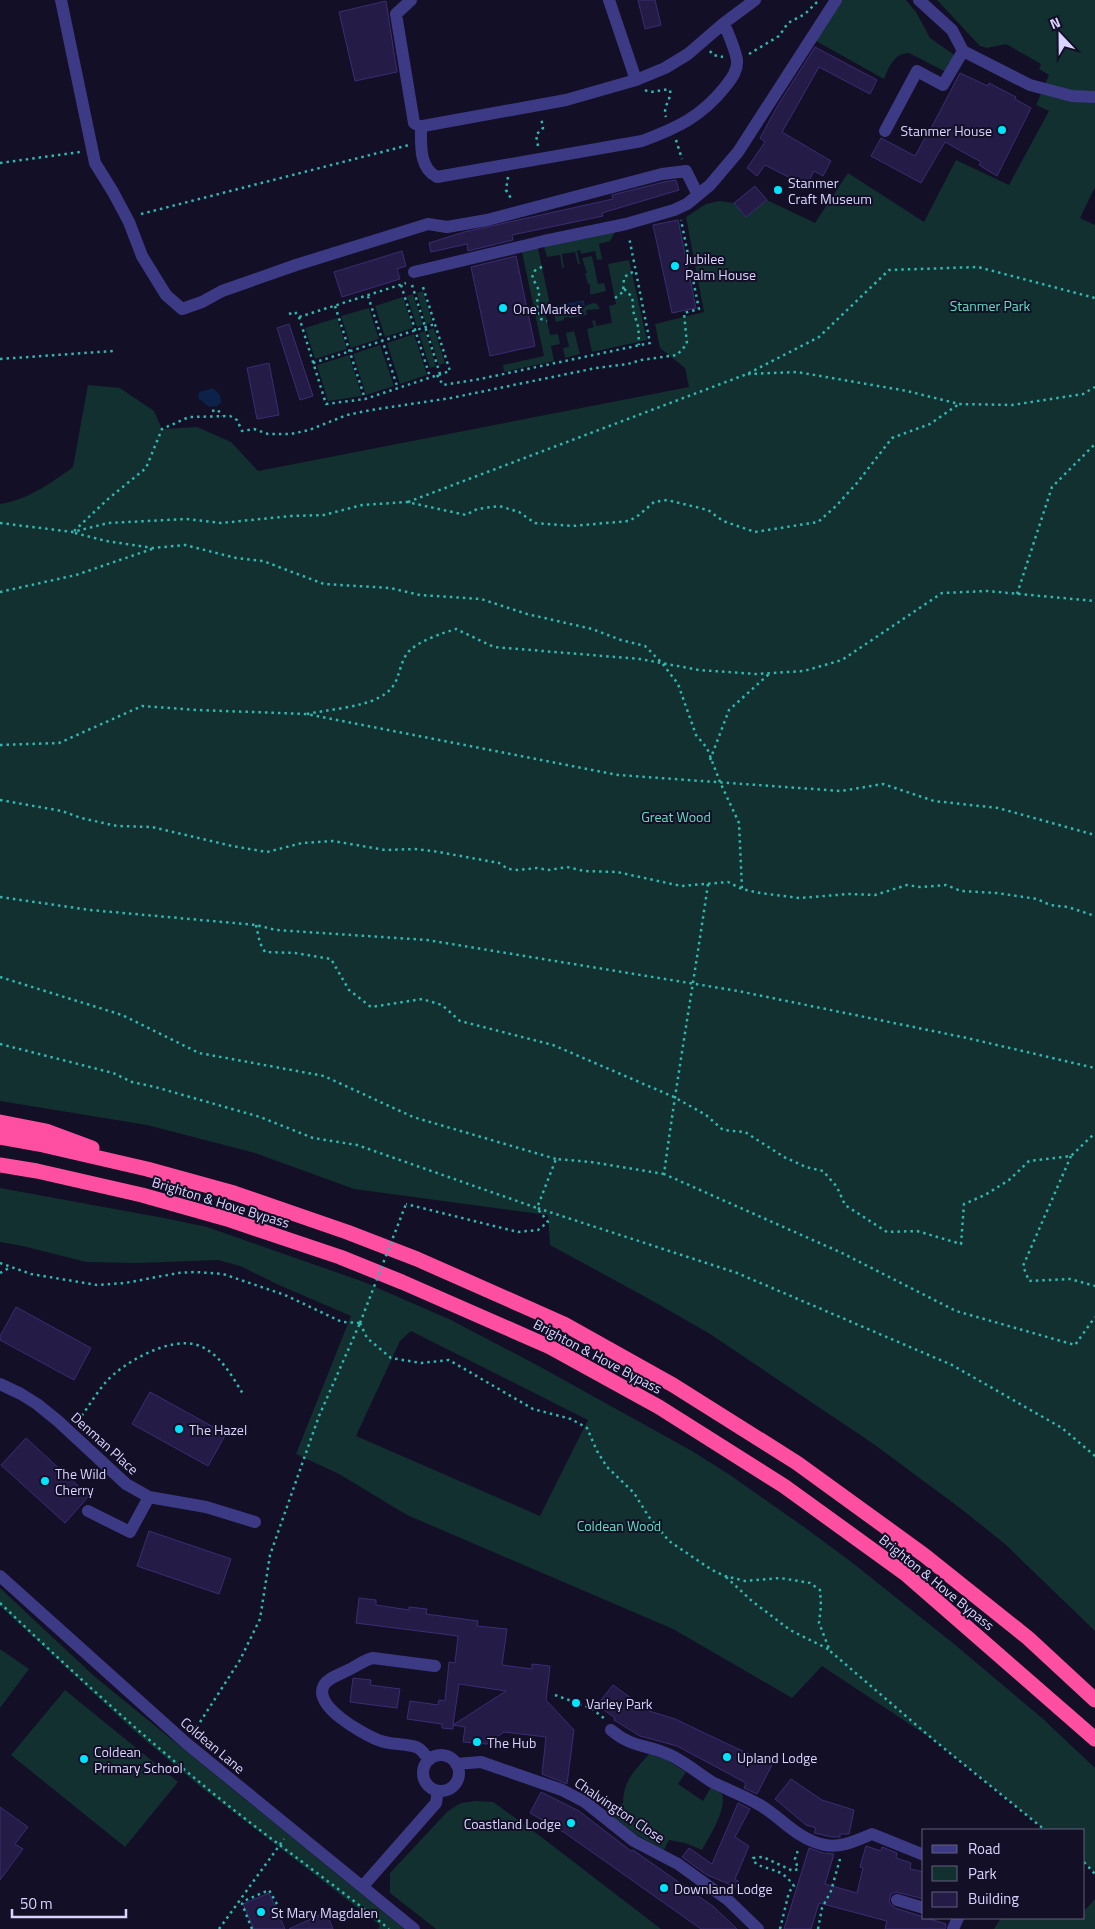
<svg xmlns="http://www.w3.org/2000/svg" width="1095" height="1929" viewBox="0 0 1095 1929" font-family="'Titillium Web',sans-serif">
	<rect width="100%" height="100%" fill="#130f26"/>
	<path fill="#12302f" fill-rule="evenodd" d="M841,0H906L916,12L930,38L953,54V58L946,72L909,53C894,53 889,67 884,79L816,41Z
		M937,0H1095V187L1080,218L1095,225V1631L1005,1544L960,1508L875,1445L710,1334L651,1300L550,1245L548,1215L354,1189L255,1153L147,1125L0,1101V504C29,499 50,484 73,467L88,385L120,388L154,411L162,429L197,427L231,442L258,471L689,387L685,368L660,348L655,324L704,312L686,217L706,204L719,201L734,203L746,217L767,200L815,223L848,173L924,222L956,160L1009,185L1049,111L1036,105L1049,75L1039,69L1041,64L1006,44L987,48L980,46Z
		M615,232L610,241L599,244L602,259L597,260L595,251L581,254L580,250L577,251L580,264H578L575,252L562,254L564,268H562L560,255L547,257L544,247Z
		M538,248L550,305L544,306L550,335L558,334L560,344L551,346L554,361L504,372L503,365L544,356L522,252Z
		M592,256L598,284L604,283L606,291L590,295V284H588L585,273H587L582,258Z
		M629,260L647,340L592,352L587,329L594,327L592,321L595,320L596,326L612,323L609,306L616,304L608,264Z
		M423,291L432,322L426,324L417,293Z
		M413,294L423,325L417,327L407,296Z
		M403,297L413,328L385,337L375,306Z
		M594,303L597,304L600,309L586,310L587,315L570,318L569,317L564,318V320L556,322L554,314L585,307L587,305Z
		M369,308L379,339L351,348L341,316Z
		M337,318L347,349L315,359L305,328Z
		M434,328L445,363L439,365L428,330Z
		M425,331L436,366L430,368L419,333Z
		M574,331L580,354L565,358L563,348L569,347L566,333Z
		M414,334L427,375L400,384L387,343Z
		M380,345L394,386L366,395L353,354Z
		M349,355L362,396L328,401L317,365Z
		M0,1188L164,1218L207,1227L364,1282L451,1320L535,1364L692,1451L730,1475L804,1527L854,1564L954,1644L1042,1718L1095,1768V1874L1084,1862V1830H1045L935,1741L822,1666L792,1698L673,1629L407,1515L339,1474L296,1454L351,1316L279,1285L240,1266L218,1260L138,1263L86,1262L23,1246L0,1242ZM411,1331L588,1420L540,1516L356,1436L400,1341Z
		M0,1588L94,1676L404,1929H378L380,1925L202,1788L132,1729L0,1606Z
		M0,1649L29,1669L0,1708Z
		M65,1690L178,1782L125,1847L11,1755Z
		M649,1754L665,1759L686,1772L678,1784L703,1801L711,1787L722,1794C727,1809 710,1836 702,1850L685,1843L669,1840L664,1850L637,1835L615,1818L612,1807L623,1803C624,1779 634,1772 649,1754Z
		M475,1801L493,1802L540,1836L661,1929H436L390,1893V1873L448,1811L461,1803Z
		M1095,1899V1929H994L1001,1918H1084V1911Z"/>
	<path fill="#0c2248" d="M584,300L585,306L554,312L553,306Z
		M213,388L220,395L221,403L217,406L209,407L198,398L199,392Z"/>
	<path fill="#241b47" stroke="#3b2d73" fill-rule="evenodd" d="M638,0H655L661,25L645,29Z
		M386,1L397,72L355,81L339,12Z
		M815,47L877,80L870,94L819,67L782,132L831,161L823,176L814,171L806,186L765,165L757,176L747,168L765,142L760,138L778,105Z
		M960,73L988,86L989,83L1016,97L1015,99L1031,108L997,176L979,165L981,162L945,142L921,183L871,156L881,138L915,156L927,134H928Z
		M676,180L679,190L602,213L603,216L512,235L513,240L468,251L467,244L431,252L429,243L464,232L613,199L612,195L664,182Z
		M755,186L767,200L746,217L734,203Z
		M678,220L696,308L672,313L653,225Z
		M402,251L406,266L397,269L400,279L342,297L334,272Z
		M516,256L535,346L490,356L471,267Z
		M289,324L313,396L300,400L277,328Z
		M269,363L279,415L257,419L247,368Z
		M16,1307L91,1348L74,1380L0,1340V1336Z
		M150,1392L226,1434L208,1466L132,1424Z
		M26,1438L89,1496L65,1523L1,1465Z
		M149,1531L231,1559L219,1594L137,1566Z
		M359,1598L376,1600V1605L409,1610V1607L427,1609L426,1614L478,1621L477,1626L507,1629L502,1665L532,1669V1664L550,1666L546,1700L574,1730L567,1784L542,1774L546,1737L504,1732L487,1744L463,1742L465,1727L453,1725V1729L442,1728V1724L407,1719L410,1701L438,1705L439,1700L445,1701L449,1662L455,1663L458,1636L356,1623ZM459,1684L506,1691L453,1725Z
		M353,1678L371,1680L370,1685L400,1689L397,1708L350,1702Z
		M613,1685L649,1711L675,1719L772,1765L757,1794L744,1788L746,1783L677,1746L640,1736L614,1720L615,1718L597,1705Z
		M791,1779L822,1800L854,1810L849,1834H840V1837H832L814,1833L816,1828L806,1825L775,1799Z
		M541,1792L579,1811L631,1851L633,1850L714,1907L737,1929H701L565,1833L530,1813Z
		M738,1803L750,1809L735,1837L749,1846L735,1879L739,1882L736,1887L707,1875L682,1857L689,1848L712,1864Z
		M0,1807L28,1827L15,1844L23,1849L0,1880Z
		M866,1846L881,1851L882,1847L897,1853L896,1858L911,1863L910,1869L924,1872V1899L896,1892L891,1894L889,1902L895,1908L946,1924L945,1929H885L887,1921L819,1903L811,1929H784L809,1848L823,1853L834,1854L825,1884L857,1893L863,1868L860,1867Z
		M269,1893L285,1929H254L243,1904Z
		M326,1912L333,1929H289Z"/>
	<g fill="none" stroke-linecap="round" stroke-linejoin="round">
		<path stroke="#2fb8b0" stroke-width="2.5" stroke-dasharray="2.5 4" stroke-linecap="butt" d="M710,51L713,55L723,57
			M749,54L779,36L788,23L805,14L819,0
			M645,90C654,95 661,88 670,90C672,100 662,106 666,117
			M676,140L682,159
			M538,146L536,135L543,128L541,117
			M0,163L80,152
			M508,177L506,190L512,200
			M141,214L409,145
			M542,267C522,274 540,284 539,294C539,302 538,295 537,303C537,308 539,314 541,319L547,321
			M401,285L430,377
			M412,285L440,374
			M624,289C638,300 630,305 635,317C640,330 638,331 639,345
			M368,296L398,389
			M615,298L623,292L624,278L628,274L636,271
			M335,306L365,399
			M289,314L295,312L299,317L406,283
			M299,317L326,404L365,399L450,371L422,284
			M0,359L113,351
			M313,363L435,324
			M748,374L797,372L907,391L959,404L1012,405L1083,394L1095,387
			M437,375L443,385L480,379L650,343L629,237
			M212,411L218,410L222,416
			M408,502L747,374L819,337L889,270L978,267L1095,298
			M0,523L73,532L108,523L186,519L221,523L291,516L324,515L362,505L407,502L466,515L477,509L499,506L519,512L535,523L572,526L629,521L639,515L654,502L667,500L708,510L723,521L755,532L818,522L836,506L857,483L892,438L930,424L959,404
			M74,531L108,499L146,468L162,429L189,417L230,416L237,420L242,431L254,429L268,434H291L309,430L347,415L371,410L451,398L596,368L628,364L641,360L677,355L687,344L684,313L699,309L681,220
			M75,533L106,541L153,548L185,545L236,558L263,561L324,584L390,588L420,595L481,599L527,614L592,629L621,640L645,646L662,663L678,684L696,735L707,748L720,782L739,823L742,889
			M0,592L76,575L152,549
			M1017,594L1052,487L1095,444
			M307,714C326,710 362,707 378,698C401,687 396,672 406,655C414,642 443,633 456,629L494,647L640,659L699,670L756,674L804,671L842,660L942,593L987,591L1095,601
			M0,745L59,743L142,706L197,710L306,714L618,775L841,791L883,784L934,801L998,808L1095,835
			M710,760L729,710L769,674
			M0,800L62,811L81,818L117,826L152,827L232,846L267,852L302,843L333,841L385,850L415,849L433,851L499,863L508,869L518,870L537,868L549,870L567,867L584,871L617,872L681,886L728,882L742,889L760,893L799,898L849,894L875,895L907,885L920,887L946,885L961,891L997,893L1037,899L1050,905L1068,907L1095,916
			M708,884C694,981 677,1077 664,1174L842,1253L956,1311L1075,1345L1095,1317
			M0,897L90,910L256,925L276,930L427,940L738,991L967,1038L1095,1068
			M256,925L260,943L265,952L295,953L331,959L349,990L371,1007L422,999L442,1005L460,1021L553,1045L674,1097L706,1115L723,1130L745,1132L784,1157L806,1167L823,1171L837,1187L845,1205L887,1232L917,1231L961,1244L964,1204L985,1195L1009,1180L1029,1161L1071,1156L1095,1133
			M0,977L122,1015L199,1053L324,1076L413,1117L556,1159
			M0,1044L113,1073L132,1082L155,1087L260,1117L313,1138L357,1145L537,1208L548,1222L538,1230L518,1232L406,1204
			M1071,1156L1023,1266L1029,1281L1070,1279L1095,1286
			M664,1174L591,1162L556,1159L537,1208L737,1273L952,1365L1062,1428L1095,1456
			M0,1263L31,1274L97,1285L125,1283L178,1273L195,1272L223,1274L285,1295L342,1322L360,1323
			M0,1273L11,1267
			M360,1323L367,1338L391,1358L421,1363L449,1360L533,1409L571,1419L587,1428L597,1451L607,1467L634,1493L649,1517L669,1541L712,1570L725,1576L745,1581L780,1578L799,1581L810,1583L820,1590L821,1606L819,1623L830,1651L935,1741L1045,1830
			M78,1421C87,1409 95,1395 105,1383C122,1363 170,1336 197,1345C219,1352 232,1376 243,1394
			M726,1577L752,1601L790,1630L830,1650
			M0,1603C66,1666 132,1727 203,1785C263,1835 328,1879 389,1929
			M555,1695L591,1708L605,1719
			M193,1733L240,1660L260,1619L270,1555L319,1416L360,1323
			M1084,1862L1095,1874
			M219,1929L284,1839
			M252,1929L242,1904L244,1901L269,1890L282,1913
			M780,1929L789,1892L794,1886C781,1868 774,1872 756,1864L753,1858L763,1857L793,1871L798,1869L795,1859L798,1850
			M818,1929L822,1908L831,1891L840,1859"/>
		<path stroke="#3d3a85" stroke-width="12" d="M61,0L95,163L113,192L129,222L142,256L166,295L182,309L202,302L222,291L296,265L428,224L447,227L487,220L662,174L686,171L698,195
			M411,0L396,14L414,123L421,127
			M609,0L636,80
			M919,0L952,30L963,51L1030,85L1072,96L1095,97
			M724,23C728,34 735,48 737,60C738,71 731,79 725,87C701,117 677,128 642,141L437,177C419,168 421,145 421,127L423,126L566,100L636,80L665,68L688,54Z
			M724,23L755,0
			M885,131L917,71L943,85L963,51
			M414,272L544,241L626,224L674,210L687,204L710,185L738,152L836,0
			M0,1384L21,1394L37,1404L58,1421L126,1484L149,1497L206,1507L255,1522
			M88,1511L130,1532L149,1497
			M0,1576L186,1743L414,1929
			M611,1730C632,1748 647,1744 670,1755C685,1762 698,1773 712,1782C728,1790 745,1796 760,1805C783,1819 798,1840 825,1845C842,1848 857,1840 872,1834L924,1855
			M423 1773a18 18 0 1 1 36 0a18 18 0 1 1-36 0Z
			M429,1760C425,1755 422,1749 416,1747C403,1743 390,1745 378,1740C363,1734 312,1706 324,1685C328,1678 339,1675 346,1671C356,1667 363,1660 373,1658L435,1666
			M456,1764L481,1762L562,1790L585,1802L634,1841L678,1864L728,1900L758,1929
			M363,1886L436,1803L438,1791
			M897,1900L924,1908
			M953,1929L958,1918"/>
		<path stroke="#ff4fa3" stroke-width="15" d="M0,1122L46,1131L92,1148
			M0,1137L43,1145L147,1169L234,1193L347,1232L417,1259L564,1324L673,1385L797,1463L924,1555L1028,1638L1095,1700
			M0,1165L37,1171L142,1195L227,1219L340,1257L402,1282L550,1347L659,1407L784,1486L907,1575L1095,1739"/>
		<path stroke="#2fb8b0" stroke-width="2.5" stroke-dasharray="2.5 4" stroke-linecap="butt" d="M360,1323L406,1204"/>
	</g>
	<g fill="#00e5ff" stroke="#130f26" stroke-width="2">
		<circle cx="1002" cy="130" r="5"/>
		<circle cx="778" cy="190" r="5"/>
		<circle cx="675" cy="266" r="5"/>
		<circle cx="503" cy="308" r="5"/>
		<circle cx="179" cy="1429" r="5"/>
		<circle cx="45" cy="1481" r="5"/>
		<circle cx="576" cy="1703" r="5"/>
		<circle cx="477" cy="1742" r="5"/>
		<circle cx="727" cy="1757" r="5"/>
		<circle cx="84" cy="1759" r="5"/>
		<circle cx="571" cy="1823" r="5"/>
		<circle cx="664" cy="1888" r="5"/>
		<circle cx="261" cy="1912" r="5"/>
	</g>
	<g text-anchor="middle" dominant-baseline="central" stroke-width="4" stroke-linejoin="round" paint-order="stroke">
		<g font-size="14" fill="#d9d4ff" stroke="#130f26" text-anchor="start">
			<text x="992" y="130" text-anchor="end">Stanmer House</text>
			<text x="788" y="182">Stanmer<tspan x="788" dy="16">Craft Museum</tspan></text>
			<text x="685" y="258">Jubilee<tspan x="685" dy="16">Palm House</tspan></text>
			<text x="513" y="308">One Market</text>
			<text x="189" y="1429">The Hazel</text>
			<text x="55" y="1473">The Wild<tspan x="55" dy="16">Cherry</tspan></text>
			<text x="586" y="1703">Varley Park</text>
			<text x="487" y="1742">The Hub</text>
			<text x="94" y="1751">Coldean<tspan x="94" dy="16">Primary School</tspan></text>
			<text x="737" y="1757">Upland Lodge</text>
			<text x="561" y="1823" text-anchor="end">Coastland Lodge</text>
			<text x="674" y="1888">Downland Lodge</text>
			<text x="271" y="1912">St Mary Magdalen</text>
		</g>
		<g font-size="14" fill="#5fe0c0" stroke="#130f26">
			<text x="990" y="305">Stanmer Park</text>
			<text x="676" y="816">Great Wood</text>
			<text x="619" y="1525">Coldean Wood</text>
		</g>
		<g font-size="14" fill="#d9d4ff" stroke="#130f26">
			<text transform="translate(221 1202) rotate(17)">Brighton &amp; Hove Bypass</text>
			<text transform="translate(598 1356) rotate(28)">Brighton &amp; Hove Bypass</text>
			<text transform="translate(105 1443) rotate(42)">Denman Place</text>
			<text transform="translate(937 1582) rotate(39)">Brighton &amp; Hove Bypass</text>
			<text transform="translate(213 1745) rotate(40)">Coldean Lane</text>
			<text transform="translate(620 1810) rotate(34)">Chalvington Close</text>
		</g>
	</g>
	<rect x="922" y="1829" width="162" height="90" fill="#130f26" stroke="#625e7d"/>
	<rect x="932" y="1845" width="25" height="8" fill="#3d3a85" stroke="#625e7d"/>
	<text x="968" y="1854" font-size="15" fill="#d9d4ff">Road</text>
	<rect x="932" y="1866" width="25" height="15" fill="#12302f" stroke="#625e7d"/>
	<text x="968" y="1879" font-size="15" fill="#d9d4ff">Park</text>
	<rect x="932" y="1892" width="25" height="15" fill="#241b47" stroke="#625e7d"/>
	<text x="968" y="1904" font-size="15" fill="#d9d4ff">Building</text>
	<g transform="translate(1060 35) rotate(338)" stroke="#130f26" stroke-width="4" paint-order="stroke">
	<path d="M0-4L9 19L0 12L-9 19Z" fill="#d9d4ff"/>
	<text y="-8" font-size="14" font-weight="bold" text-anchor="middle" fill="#d9d4ff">N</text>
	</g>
	<path d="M12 1909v8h114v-8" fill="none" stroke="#d9d4ff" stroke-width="2.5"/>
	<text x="20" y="1909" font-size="15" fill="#d9d4ff" stroke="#130f26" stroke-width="4" paint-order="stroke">50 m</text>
</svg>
